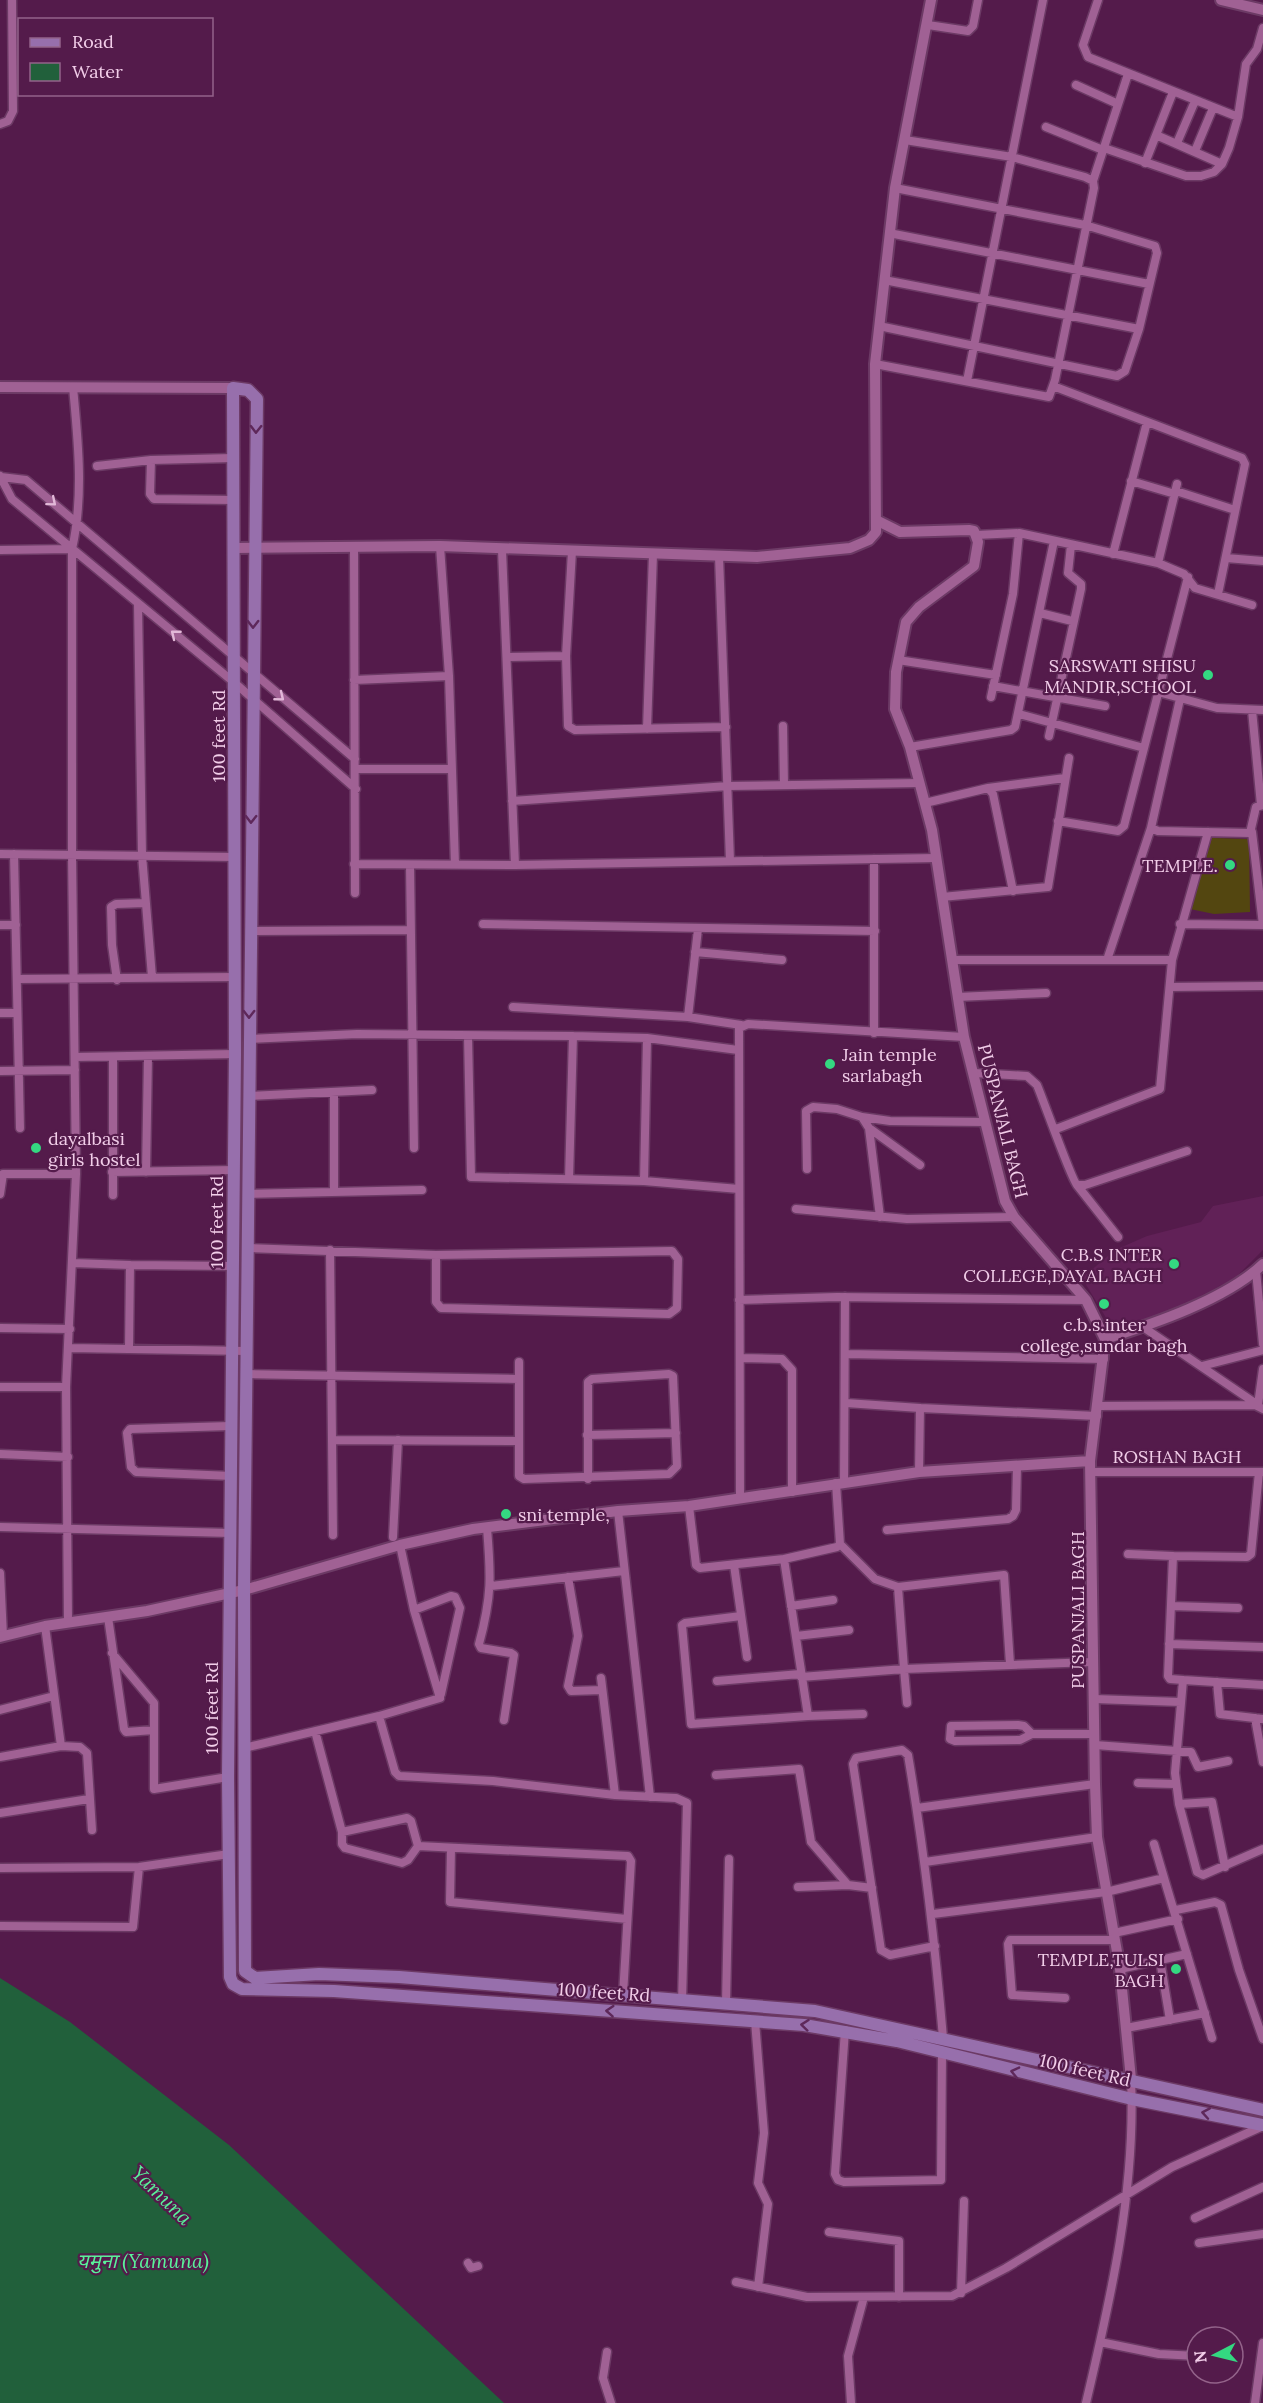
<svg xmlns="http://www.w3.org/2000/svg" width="1263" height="2403" viewBox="0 0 1263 2403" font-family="Lora,'Noto Sans Devanagari',serif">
	<rect width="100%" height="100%" fill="#541b4b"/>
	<path fill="#612157" d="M1263,1196V1250L1235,1278L1142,1327L1114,1331L1082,1278L1115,1250L1147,1236L1201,1222L1213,1206Z"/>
	<path fill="#534610" d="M1212,838L1249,839L1250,912L1214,914L1190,909Z"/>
	<path fill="#21603b" d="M0,1978L70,2022L229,2145L504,2403H0Z"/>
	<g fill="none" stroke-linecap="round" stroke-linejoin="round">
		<defs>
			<path id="minor" d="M1098,0L1083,45L1088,57L1238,117
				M928,25L968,31L973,26L978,0
				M1076,85L1118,104
				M0,124L8,121L13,111L12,0
				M1046,127L1103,150
				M1156,135L1222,164
				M1177,143L1195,101
				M1104,148L1186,176H1201L1214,172L1222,164L1229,148L1238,117L1246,64L1257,49L1263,28
				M1195,151L1213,108
				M1145,163L1173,92
				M1093,181L1128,74
				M889,233L1149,284
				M884,280L1139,329L1157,253L1155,246L1085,225L895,188
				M879,326L1117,376L1125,371L1139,329
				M875,364L1049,397L1055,380L1094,188L1093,181L1085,177L1012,157L905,140
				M967,381L1043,0
				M1053,386L1242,458L1245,464L1218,594
				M151,460L150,494L154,499L234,500
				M97,466L151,460L233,458
				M0,476L12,499L236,684L356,789
				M1,477L26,480L355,759
				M1131,481L1175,494
				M1176,491L1235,510
				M976,535L1019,533L1158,563L1184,574L1195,588L1252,605
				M440,546L449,676L455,865
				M354,549L355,893
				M0,550L72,549
				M502,550L515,865
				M572,551L566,656L568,726L575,730L726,727
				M1113,554L1147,422
				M719,556L730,861
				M1226,558L1263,561
				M1158,563L1177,484
				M138,604L142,855L152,977
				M1040,613L1072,621
				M508,657L566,656
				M898,660L996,675
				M354,680L449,676
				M993,686L1105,706
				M1158,692L1217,708L1263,710
				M991,697L1013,594L1019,533
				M1180,699L1151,828L1158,831L1250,833L1256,807L1263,805
				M1252,710L1261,805
				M1019,714L1144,748
				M783,726L784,785
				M647,729L653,554
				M1049,736L1081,589V584L1068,573L1071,545
				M910,747L1011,730L1015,727L1054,541
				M355,769H452
				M988,788L1065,778
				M512,801L728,786L920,783
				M925,803L988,788L993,794L1013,891
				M1058,821L1118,831L1124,826L1188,577
				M1252,832L1263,925
				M0,854L235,857
				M14,854L20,1128
				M874,859V1033
				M354,864L515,865L936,858
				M410,865L414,1148
				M942,897L1048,887L1069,758
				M483,924L875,931
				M1180,924L1263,925
				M0,925H16
				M250,931L411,930
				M695,952L782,960
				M952,960H1172
				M1107,960L1151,828
				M18,979L235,977
				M117,980L112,945L111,907L116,904L145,903
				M1170,987L1263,986
				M957,997L1046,993
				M513,1007L688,1017L741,1025
				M0,1013H17
				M688,1017L698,929
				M468,1036L471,1177L644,1181L739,1189
				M249,1039L357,1034L573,1036L647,1038L738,1050
				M75,1057L235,1054
				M113,1057V1195
				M0,1071L75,1070
				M974,1073L1027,1076L1037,1085C1043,1099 1072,1181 1077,1185H1085L1187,1151
				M249,1096L372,1090
				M862,1117L890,1121L985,1122
				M869,1128L880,1217
				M1056,1129L1160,1089L1172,960L1208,832
				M807,1169L806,1111L813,1107L837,1109L862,1117L869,1128L920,1165
				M112,1172L235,1170
				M146,1172L148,1056
				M569,1179L573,1036
				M644,1181L647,1038
				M1077,1185L1118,1237
				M334,1190V1092
				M0,1194L3,1174H76
				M248,1194L422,1190
				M796,1209L907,1219L1014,1217
				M248,1248L436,1255L672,1251L678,1259L677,1308L669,1314L441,1308L436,1302V1255
				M330,1250L333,1535
				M73,1263L130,1265L129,1349
				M130,1265L234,1266
				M1256,1271L1263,1344
				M739,1300L837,1297L1086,1300
				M1143,1327L1258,1405L1263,1369
				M0,1328L70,1329
				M69,1348L247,1351
				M846,1354L1104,1359
				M740,1358L782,1359L792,1370V1492
				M519,1362V1476L524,1479L669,1474L677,1466L673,1376L669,1374L592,1379L588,1382V1479
				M1202,1366L1263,1350
				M246,1374L519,1379
				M0,1387H66
				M846,1403L920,1408
				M1098,1406L1255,1405L1263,1409
				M230,1426L130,1429L127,1433L131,1467L136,1472L232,1476
				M587,1435L676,1433
				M332,1440L519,1441
				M0,1454L68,1457
				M919,1472L920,1408L1097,1416
				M1091,1472H1263
				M844,1482L845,1297
				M740,1498L739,1028L748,1024L964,1037
				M689,1506L696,1565L700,1568L784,1559L808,1716L863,1714
				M618,1511L650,1797
				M0,1527L231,1533
				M487,1528C491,1576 492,1596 479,1644L481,1648L511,1653L514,1655L504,1720
				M887,1530L1008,1519L1013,1516L1016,1510L1017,1466
				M393,1537L398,1440
				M840,1544L875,1579L898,1587
				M400,1545L414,1610L440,1698
				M1128,1554L1173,1556L1168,1676L1170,1679L1183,1680L1175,1773L1179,1804L1197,1872L1203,1875L1263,1849
				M1173,1556L1247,1557L1251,1554L1259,1472
				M784,1559L837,1547L840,1544L836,1483
				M734,1565L747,1657
				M0,1573L3,1636
				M568,1577L578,1636L568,1686L571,1691L602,1690
				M491,1586L624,1571
				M791,1606L833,1600
				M1171,1606L1238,1608
				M414,1610L451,1596L455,1597L460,1608L441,1694
				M741,1616L685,1623L682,1625L691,1724L808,1716
				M108,1617L124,1729L126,1732L154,1730
				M68,1622L66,1387L76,1174L72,854V549C84,496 78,441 73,387
				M796,1636L849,1630
				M1169,1644L1263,1647
				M112,1653L154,1703V1789L228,1777
				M1010,1664L1004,1575L898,1587L904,1669L1093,1662
				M801,1677L904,1669L907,1703
				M601,1678L615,1795
				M1183,1680L1263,1685
				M717,1681L800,1674
				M1217,1682L1220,1714L1263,1719
				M1094,1699L1181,1702
				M0,1710L54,1696
				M379,1716L395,1772L399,1776L493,1781L615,1795L676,1798L687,1803L682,2002
				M1255,1718L1263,1762
				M315,1731L342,1832L407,1818L411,1821L418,1846L408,1860L402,1863L345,1848L342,1844V1832
				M1032,1734L1024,1726L1018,1725L951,1726L950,1739L955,1741L1020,1740L1032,1734H1094
				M1095,1745L1191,1752L1198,1767L1228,1761
				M61,1746L80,1747L87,1753L92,1830
				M244,1748L379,1716L440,1698
				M0,1757L61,1746L45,1626
				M716,1775L799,1769L811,1842L848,1885L872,1888
				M1138,1783L1175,1784
				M1179,1804L1212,1802L1225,1867
				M917,1808L1095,1784
				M0,1813L89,1799
				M418,1846L628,1856L631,1861L623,1995
				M451,1848L450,1902L627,1919
				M925,1862L1097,1837
				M0,1868L139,1867L229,1854
				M1164,1878L1212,2038
				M798,1887L848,1885
				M1176,1910L1215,1902L1221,1905L1239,1970L1263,2039
				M933,1914L1106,1892L1164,1878L1154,1844
				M0,1926L133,1927L139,1867
				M1114,1933L1178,1919
				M935,1946L890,1955L881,1950L853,1764L856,1758L902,1750L908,1755C924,1850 935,1943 943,2038
				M1160,1960L1170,2020
				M1120,1969L1187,1954
				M1065,1998L1012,1995L1008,1944L1010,1940H1115
				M726,2003L729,1859
				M755,2021L764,2133L758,2183L768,2204L758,2287
				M1126,2028L1205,2013
				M845,2030L835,2174L838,2180L844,2182L941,2180L942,2054
				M1195,2218L1263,2187
				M829,2232L899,2241V2297
				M1199,2243L1263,2234
				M468,2263L471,2268L478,2266
				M736,2282L807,2297L952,2296L1006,2268L1172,2167L1263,2126
				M961,2293L964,2201
				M1100,2342L1159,2354L1197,2356
				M607,2352L603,2378L611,2403
				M851,2403L848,2356L864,2297
				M1086,2403C1111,2297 1136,2188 1131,2079
				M1255,2403L1263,2343"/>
			<path id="tertiary" d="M1221,0L1263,10
				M0,387L233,388
				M876,520L900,532L969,530L974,531L978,542L974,566L919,607L906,622L896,672L895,709L910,747L932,830L964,1037L1005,1201L1014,1217L1086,1300L1105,1339L1090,1461L1095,1784L1097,1837L1120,1969L1131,2079
				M235,548L440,546L757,557L850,548L869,540L876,532L875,364L895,188L931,0
				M1105,1339C1153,1324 1227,1299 1263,1264
				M0,1637L45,1626L147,1611L244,1590L400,1545L473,1529L618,1511L689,1506L919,1472L1090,1461"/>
			<path id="secondary" d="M1263,2110L815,2011L399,1977L319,1974L255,1978L245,1971L244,1590L257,399L248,390L233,388L235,1054L228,1777L230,1977L233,1984L242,1989L334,1991L804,2025L897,2041L1132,2099L1263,2125"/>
		</defs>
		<use href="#minor" stroke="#6c3a65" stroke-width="11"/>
		<use href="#tertiary" stroke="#6c3a65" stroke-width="14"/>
		<use href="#secondary" stroke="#6c3a65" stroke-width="15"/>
		<use href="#minor" stroke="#a06194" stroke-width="8"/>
		<use href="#tertiary" stroke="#a06194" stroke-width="10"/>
		<use href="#secondary" stroke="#976fac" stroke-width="12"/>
	</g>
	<defs><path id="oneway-chevron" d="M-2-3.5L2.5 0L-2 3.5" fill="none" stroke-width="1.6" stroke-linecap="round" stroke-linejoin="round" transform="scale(1.5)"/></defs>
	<g stroke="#5e285a">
		<use href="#oneway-chevron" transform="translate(256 429) rotate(91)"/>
		<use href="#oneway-chevron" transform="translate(253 624) rotate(90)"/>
		<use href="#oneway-chevron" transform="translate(251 819) rotate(91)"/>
		<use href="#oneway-chevron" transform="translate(249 1014) rotate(90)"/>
		<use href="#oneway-chevron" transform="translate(610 2011) rotate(-176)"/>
		<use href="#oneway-chevron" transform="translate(805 2025) rotate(-174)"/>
		<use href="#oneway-chevron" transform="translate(1015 2072) rotate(-167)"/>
		<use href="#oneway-chevron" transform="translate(1206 2113) rotate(-170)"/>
	</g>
	<g stroke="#e2b8d8">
		<use href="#oneway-chevron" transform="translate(52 502) rotate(40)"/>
		<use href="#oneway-chevron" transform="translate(175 634) rotate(-141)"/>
		<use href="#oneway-chevron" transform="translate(280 697) rotate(39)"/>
	</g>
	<g fill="#34d881" stroke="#541b4b" stroke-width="2">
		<circle cx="1208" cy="675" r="6"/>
		<circle cx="1230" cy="865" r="6"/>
		<circle cx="830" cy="1064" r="6"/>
		<circle cx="36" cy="1148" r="6"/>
		<circle cx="1174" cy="1264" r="6"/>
		<circle cx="1104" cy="1304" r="6"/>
		<circle cx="506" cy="1514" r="6"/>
		<circle cx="1176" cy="1969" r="6"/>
	</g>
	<g text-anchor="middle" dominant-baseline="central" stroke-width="4.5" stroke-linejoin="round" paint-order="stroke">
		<g font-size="18" fill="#f2cee9" stroke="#541b4b" text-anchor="end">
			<text x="1196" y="665">SARSWATI SHISU<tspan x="1196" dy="21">MANDIR,SCHOOL</tspan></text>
			<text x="1218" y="865">TEMPLE.</text>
			<text x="842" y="1054" text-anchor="start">Jain temple<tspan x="842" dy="21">sarlabagh</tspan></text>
			<text x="48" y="1138" text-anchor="start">dayalbasi<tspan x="48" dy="21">girls hostel</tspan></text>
			<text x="1162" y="1254">C.B.S INTER<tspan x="1162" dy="21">COLLEGE,DAYAL BAGH</tspan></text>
			<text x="1104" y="1324" text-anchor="middle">c.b.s.inter<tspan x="1104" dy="21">college,sundar bagh</tspan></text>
			<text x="518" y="1514" text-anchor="start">sni temple,</text>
			<text x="1164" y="1959">TEMPLE,TULSI<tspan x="1164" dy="21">BAGH</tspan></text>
		</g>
		<g font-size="18" fill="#f2cee9" stroke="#541b4b">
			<text transform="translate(218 736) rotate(-90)">100 feet Rd</text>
			<text transform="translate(1003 1121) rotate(76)">PUSPANJALI BAGH</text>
			<text transform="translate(216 1222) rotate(-90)">100 feet Rd</text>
			<text x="1177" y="1456">ROSHAN BAGH</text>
			<text transform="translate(1077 1610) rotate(-90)">PUSPANJALI BAGH</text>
			<text transform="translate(211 1708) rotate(-90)">100 feet Rd</text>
			<text transform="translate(604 1992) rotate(4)">100 feet Rd</text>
			<text transform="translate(1085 2070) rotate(13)">100 feet Rd</text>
		</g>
		<g font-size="20" font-style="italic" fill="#5af19a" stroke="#541b4b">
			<text transform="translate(162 2195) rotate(44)">Yamuna</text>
			<text x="143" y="2260">यमुना (Yamuna)</text>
		</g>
	</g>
	<rect x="18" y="18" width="195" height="78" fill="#541b4b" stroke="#93638a" stroke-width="1.5"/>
	<rect x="30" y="38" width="30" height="9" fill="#976fac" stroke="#93638a" stroke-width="1.5"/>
	<text x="72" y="48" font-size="18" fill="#f2cee9">Road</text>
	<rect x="30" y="63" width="30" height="18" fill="#21603b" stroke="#93638a" stroke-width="1.5"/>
	<text x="72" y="78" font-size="18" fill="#f2cee9">Water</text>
	<g transform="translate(1215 2355) rotate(263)"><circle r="28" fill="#541b4b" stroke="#93638a" stroke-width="1.5"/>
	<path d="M0-4.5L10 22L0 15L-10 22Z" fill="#34d881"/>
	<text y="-9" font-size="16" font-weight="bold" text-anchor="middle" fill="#f2cee9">N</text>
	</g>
</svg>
